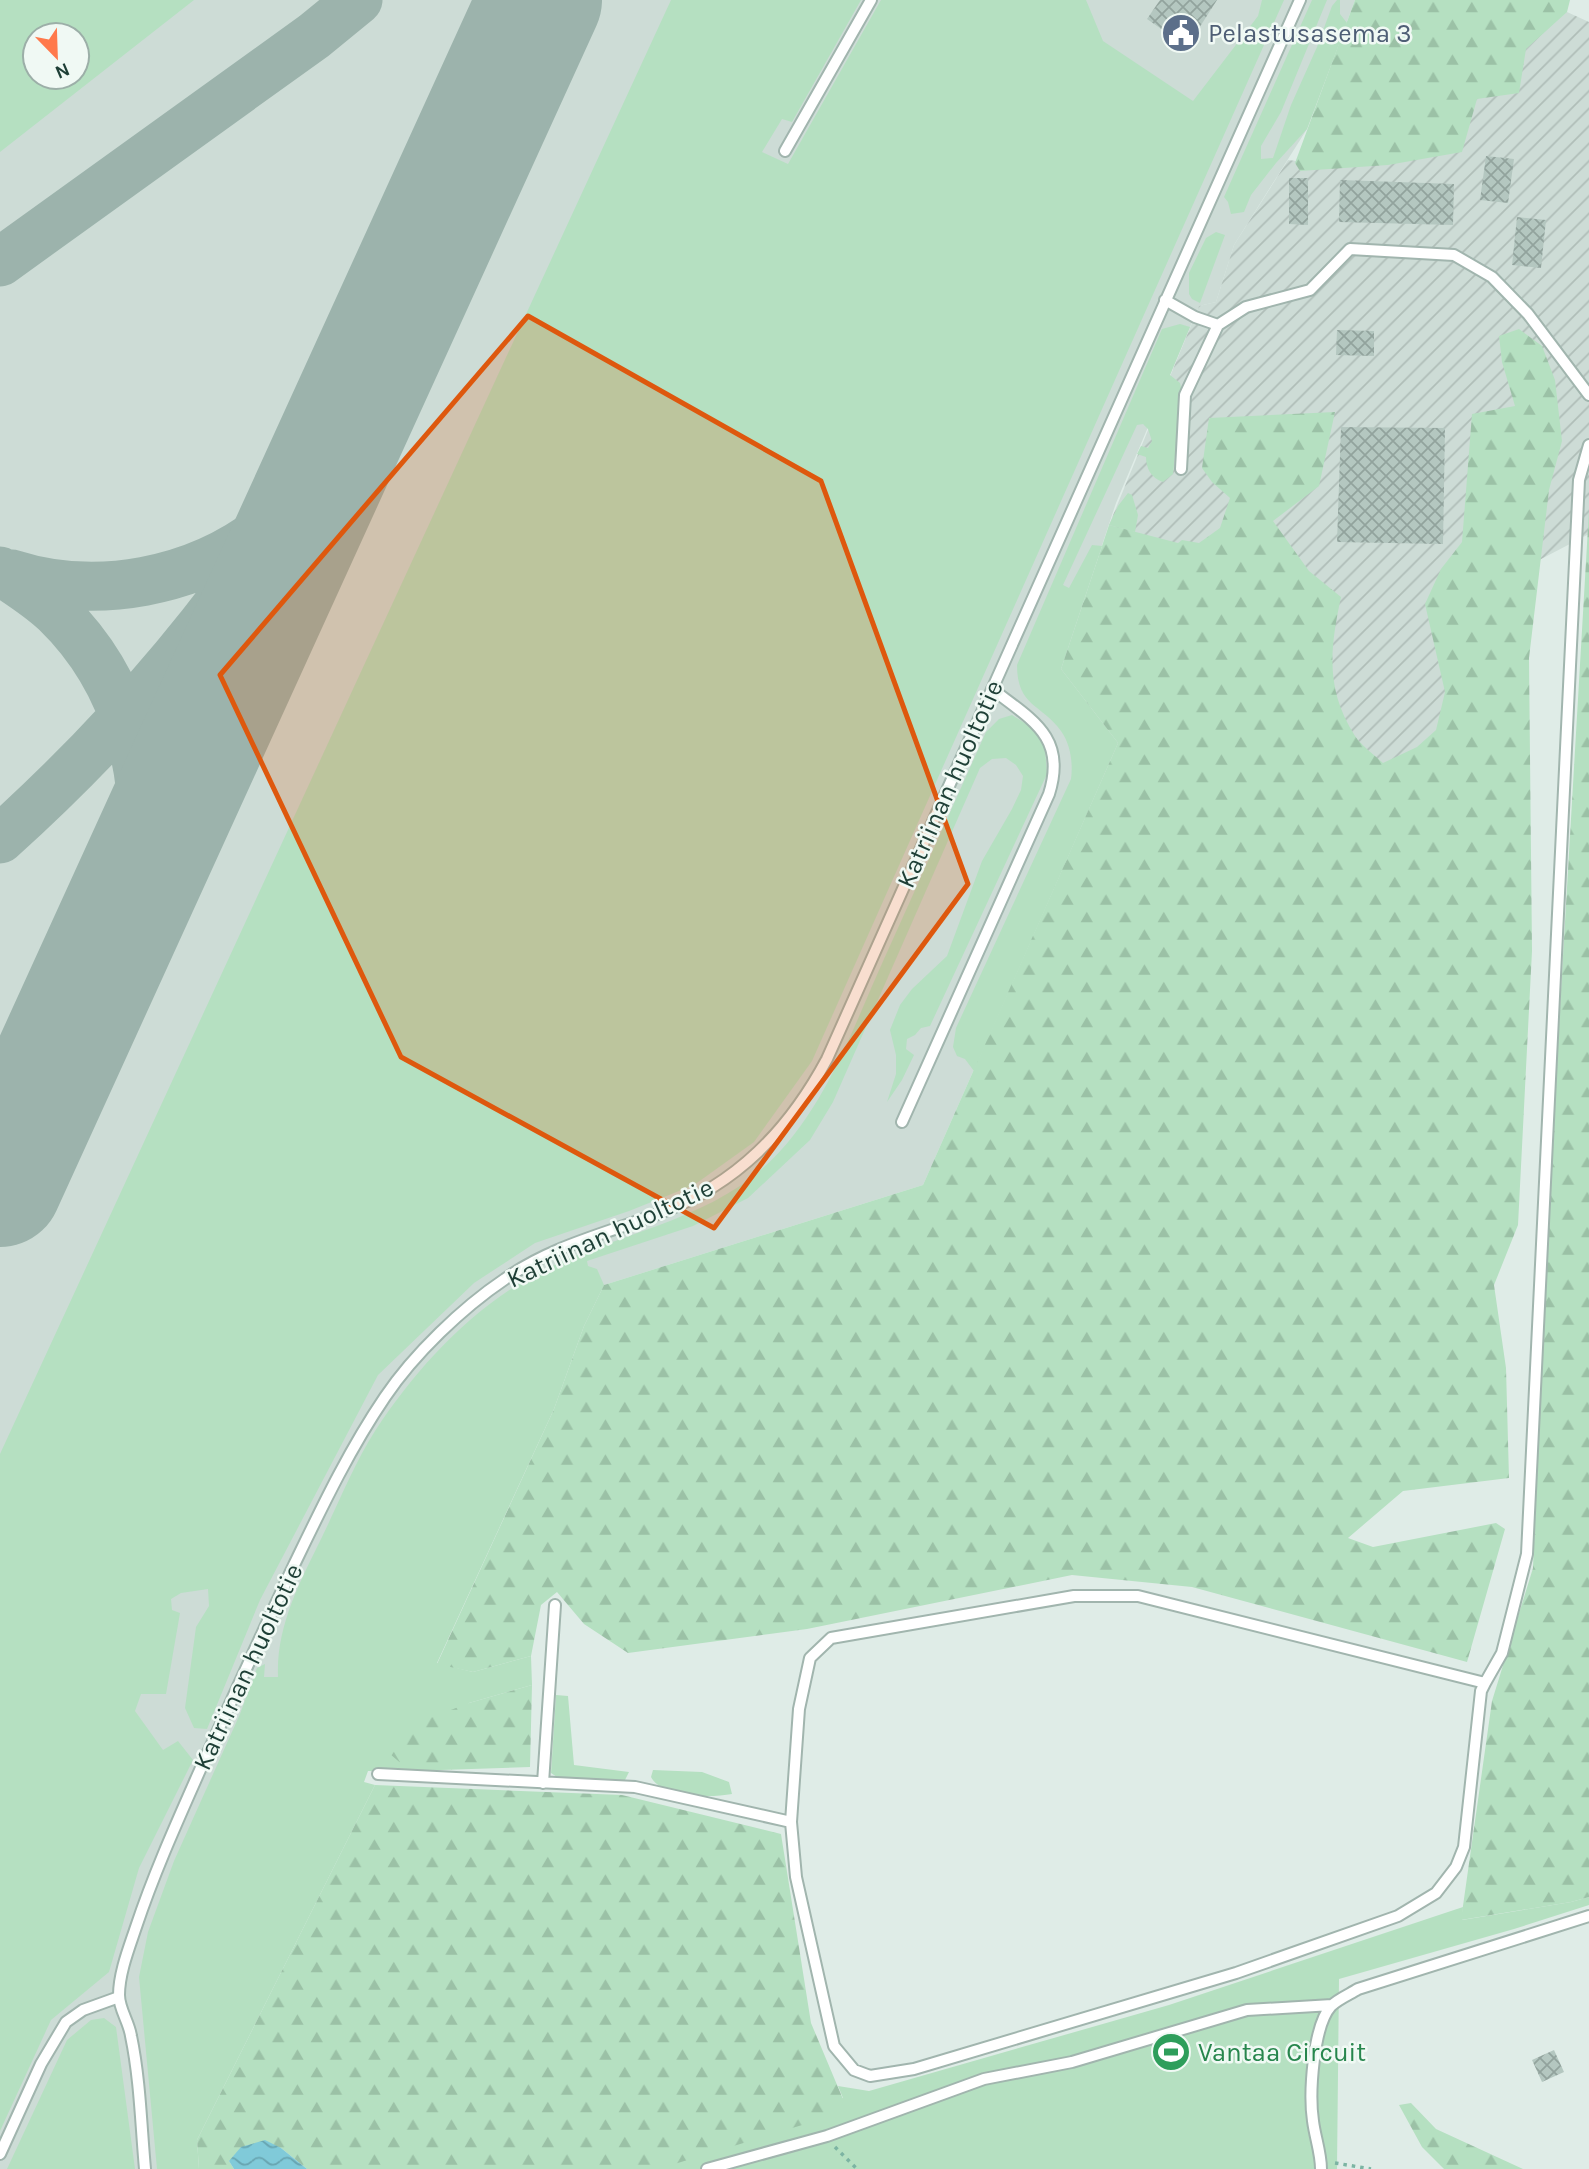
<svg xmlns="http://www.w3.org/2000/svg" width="1589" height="2169" viewBox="0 0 1589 2169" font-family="Karla,sans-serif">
	<defs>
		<pattern id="industrial-furrows" width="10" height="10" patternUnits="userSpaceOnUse" patternTransform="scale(1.75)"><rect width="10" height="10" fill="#cddcd6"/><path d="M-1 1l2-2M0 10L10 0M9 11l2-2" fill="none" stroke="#b0beb8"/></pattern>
		<pattern id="forest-firs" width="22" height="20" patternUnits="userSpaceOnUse" patternTransform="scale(1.75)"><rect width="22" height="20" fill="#b5e0c1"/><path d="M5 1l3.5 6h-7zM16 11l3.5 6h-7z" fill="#9bc1a6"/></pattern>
		<pattern id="water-waves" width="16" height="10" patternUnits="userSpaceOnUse" patternTransform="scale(1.75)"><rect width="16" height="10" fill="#80cad9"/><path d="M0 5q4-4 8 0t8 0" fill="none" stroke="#68a5b1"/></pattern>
		<pattern id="building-cross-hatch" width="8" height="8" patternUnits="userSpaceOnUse" patternTransform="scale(1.75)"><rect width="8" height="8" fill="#b4c7c0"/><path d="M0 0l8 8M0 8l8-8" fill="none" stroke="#92a39d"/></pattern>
	</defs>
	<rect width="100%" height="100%" fill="#dfece7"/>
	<path fill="#cddcd6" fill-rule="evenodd" d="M0,0H1355L1307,129L1234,245L1216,302L1199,306L1116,503L1061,669L1118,743L923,1185L604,1285L183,2132L185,2169H0ZM35,35H77V77H35Z"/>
	<path fill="url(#industrial-furrows)" d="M1567,12L1589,22V534L1478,592L1460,735L1371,804L1171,559L1109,525L1199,306L1216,302L1234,245L1288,160L1314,163L1475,86L1542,16Z"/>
	<path fill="#b5e0c1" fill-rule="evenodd" d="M0,0H194L0,152ZM35,35H77V77H35Z
		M671,0H861L792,122L782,119L762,152L788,164L881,0H1086L1103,41L1193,101L1258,16L1262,0H1284L812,1061L754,1142L694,1185L629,1211L535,1243L474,1283L378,1375L260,1600L207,1729L194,1728L185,1708L196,1627L209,1606L208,1589L181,1593L171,1599L172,1610L180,1613L166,1694H141L135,1711L163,1750L178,1741L193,1760L139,1868L109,1972L51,2020L0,2131V1454Z
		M1312,0H1327L1281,112L1261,146V159L1273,158L1291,105L1317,47L1332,6L1337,0H1340V14L1347,23L1307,129L1276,163L1251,195L1244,212L1231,214L1228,202L1224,197Z
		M1216,232L1225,235L1200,303L1192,299L1189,294V273L1206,238Z
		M1180,324L1190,327L1170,375L1180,383L1182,392L1173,474L1163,482C1151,478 1146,468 1146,457L1137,454L1141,446L1148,448L1152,441L1148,429L1143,424L1137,425L1063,585L1069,588L1092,545L1102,546L1061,669L1118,743L974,1071L965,1059L957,1056L953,1047L956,1028L1071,779C1073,764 1071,745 1061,731C1042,704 1017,707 1017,665L1162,329Z
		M1128,493L1132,495L1138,515L1135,532L1109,525L1118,506Z
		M1012,715C1044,735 1045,738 1047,774L930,1026L921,1028L915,1035L907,1039L906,1049L914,1055L902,1080L887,1102L896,1074V1055L890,1030L900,1005L912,989L947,956L982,861L1012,809L1021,790L1023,776L1016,765L1006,758L992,759L980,768L833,1102L810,1140L748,1198L693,1226L587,1261L588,1266L597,1269L604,1285L584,1326L554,1409L437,1663L473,1672L531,1656L532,1685L469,1703L410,1771H368L364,1782L375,1785L197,2140L199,2169H157L139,1977L148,1932L174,1861L240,1714L257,1668L265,1664L264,1677H278C276,1626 300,1582 322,1537C339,1502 354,1464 375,1431C417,1367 475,1304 544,1270C614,1235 704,1221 763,1168C823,1115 852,1030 884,959C918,884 952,808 986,732L999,719Z
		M556,1695L568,1696L574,1765L629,1772L624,1782L563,1781L551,1773Z
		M653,1770L702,1772L729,1782L732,1794C710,1798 662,1798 651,1777Z
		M1589,1897V1905L1514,1929L1339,1979L1337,2169H612L843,2098L838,2086L869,2091L1169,2005L1463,1907L1462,1920L1571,1902Z
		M104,2018L116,2027L135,2169H7L67,2040L91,2020Z"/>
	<path fill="url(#forest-firs)" d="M1355,0H1570L1567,12L1526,49L1519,93L1477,99L1462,152L1388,165L1300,171L1295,163Z
		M1519,329L1542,346L1555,380L1562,441L1549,490L1529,658L1532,951L1518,1225L1494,1285L1506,1368L1509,1478L1403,1491L1348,1538L1373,1547L1496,1523L1505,1529L1467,1662L1192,1587L1072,1575L807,1629L628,1653L584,1624L557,1592L541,1605L531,1656L473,1672L437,1664L554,1409L584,1326L604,1285L923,1185L1118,743L1061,669L1109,525L1178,543L1182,540L1199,543L1220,528L1230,498L1212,482L1202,468L1209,418L1335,412L1319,486L1273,521L1309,571L1341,597C1330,649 1325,689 1355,736C1362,746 1374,755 1383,763L1417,747L1436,730L1445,692L1425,604L1441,569L1462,542L1472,414L1515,406L1502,362L1499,336Z
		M1589,510V1897L1571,1902L1461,1920L1492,1701L1533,1568L1546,1248Z
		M532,1685L530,1767L410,1771L390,1754L409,1726L469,1703Z
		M375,1785L622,1795L781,1834L811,2023L848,2111L658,2169H307L281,2148L229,2161L234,2169H199L197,2140Z
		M1411,2103L1436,2129L1523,2169H1444L1422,2147L1399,2105Z"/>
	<path fill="url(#water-waves)" d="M265,2140L281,2148L307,2169H234L229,2161L241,2147Z"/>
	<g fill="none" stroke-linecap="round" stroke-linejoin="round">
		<path stroke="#9cb3ac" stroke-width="49" d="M480,131L529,0
			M0,262L314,36L358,0
			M0,571C20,584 39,596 56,612C126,680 158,785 133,880C125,909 112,937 100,965
			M12,574C97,601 195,582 265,528
			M0,839C108,742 204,632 285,511C327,448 363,380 397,313"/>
		<path stroke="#9cb3ac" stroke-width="124" d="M0,1185L540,0"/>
	</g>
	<path fill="url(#building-cross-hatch)" d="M1160,0H1217L1187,47L1147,19Z
		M1486,156L1514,159L1508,203L1480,200Z
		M1289,178H1308V225L1289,224Z
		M1340,180L1454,184L1453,225L1339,222Z
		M1517,217L1546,220L1541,268L1512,265Z
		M1337,330L1374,331V356L1336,355Z
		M1341,427L1445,428L1443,544L1337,542Z
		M1554,2050L1564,2072L1542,2082L1532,2060Z"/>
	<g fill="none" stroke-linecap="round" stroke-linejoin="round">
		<defs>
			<path id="service" d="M785,151L871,0
				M1165,300L1195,317L1218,325
				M1181,469L1185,395L1218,325L1246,307L1310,290L1350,249L1454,255L1492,277L1528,314L1589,395
				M902,1122L1049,794C1067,737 1032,720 992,689
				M378,1774L635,1787L791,1822L799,1709L810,1658L831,1638L1074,1596H1138L1485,1683L1502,1653L1527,1554L1579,480L1589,445
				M543,1783L555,1605
				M791,1822L796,1877L834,2046L854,2070L870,2076L914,2069L1236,1973L1398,1916L1436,1893L1456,1867L1464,1847L1481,1691L1485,1683
				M0,2154L41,2064L66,2022L83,2010L119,1997
				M145,2169C141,2125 140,2079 131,2036C129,2022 119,2009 119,1995C119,1973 129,1948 136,1927C154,1873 177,1822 200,1770C231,1702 262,1633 294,1565C322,1507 349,1450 385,1397C414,1354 462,1308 505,1279C551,1246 608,1233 660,1213C737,1184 789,1130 827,1059L1300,0
				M707,2169L827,2136L984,2079L1072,2062L1247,2010L1332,2005
				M1321,2169C1321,2153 1315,2137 1313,2121C1309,2094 1313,2026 1331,2006C1338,1999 1350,1994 1358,1989L1589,1916"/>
		</defs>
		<use href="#service" stroke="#a1b5ae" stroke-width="14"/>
		<path stroke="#7cb4a3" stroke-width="3.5" stroke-dasharray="3.5 5" stroke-linecap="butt" d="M835,2147L857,2169
			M1335,2163L1371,2169"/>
		<use href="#service" stroke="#fff" stroke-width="10"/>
	</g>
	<path fill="#de580e" fill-opacity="0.2" stroke="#de580e" stroke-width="5" stroke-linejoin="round" d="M528,316L821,481L968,884L714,1228L401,1057L220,675Z"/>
	<defs>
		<symbol id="civic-disc" viewBox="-11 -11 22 22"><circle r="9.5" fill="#5c6f8a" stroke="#f0f9f4"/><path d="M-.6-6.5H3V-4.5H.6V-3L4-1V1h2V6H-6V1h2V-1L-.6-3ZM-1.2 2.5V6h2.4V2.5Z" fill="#fff"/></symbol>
		<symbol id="stadium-disc" viewBox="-11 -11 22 22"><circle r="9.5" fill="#2e9e5b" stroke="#f0f9f4"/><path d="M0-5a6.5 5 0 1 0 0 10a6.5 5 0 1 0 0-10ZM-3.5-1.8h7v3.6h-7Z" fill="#fff"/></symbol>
	</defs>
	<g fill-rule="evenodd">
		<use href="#civic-disc" x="1159" y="11" width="44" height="44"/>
		<use href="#stadium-disc" x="1149" y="2030" width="44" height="44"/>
	</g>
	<g text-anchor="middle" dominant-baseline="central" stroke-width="5" stroke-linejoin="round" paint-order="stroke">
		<g font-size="26" fill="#4e5e75" stroke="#f0f9f4" text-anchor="start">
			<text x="1208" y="33">Pelastusasema 3</text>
		</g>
		<g font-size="26" fill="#1e3f36" stroke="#f0f9f4">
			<text transform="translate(950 784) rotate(-66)">Katriinan huoltotie</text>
			<text transform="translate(610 1233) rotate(-25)">Katriinan huoltotie</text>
			<text transform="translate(248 1667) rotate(-65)">Katriinan huoltotie</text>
		</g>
		<g font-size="26" fill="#27864d" stroke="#f0f9f4" text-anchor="start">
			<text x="1198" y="2052">Vantaa Circuit</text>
		</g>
	</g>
	<g transform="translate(56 56) rotate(157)"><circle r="33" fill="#f0f9f4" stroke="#9cafa8" stroke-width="2"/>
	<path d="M0-5L12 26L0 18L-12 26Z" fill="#ff794b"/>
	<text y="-10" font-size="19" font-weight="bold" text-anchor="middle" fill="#1e3f36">N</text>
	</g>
</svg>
